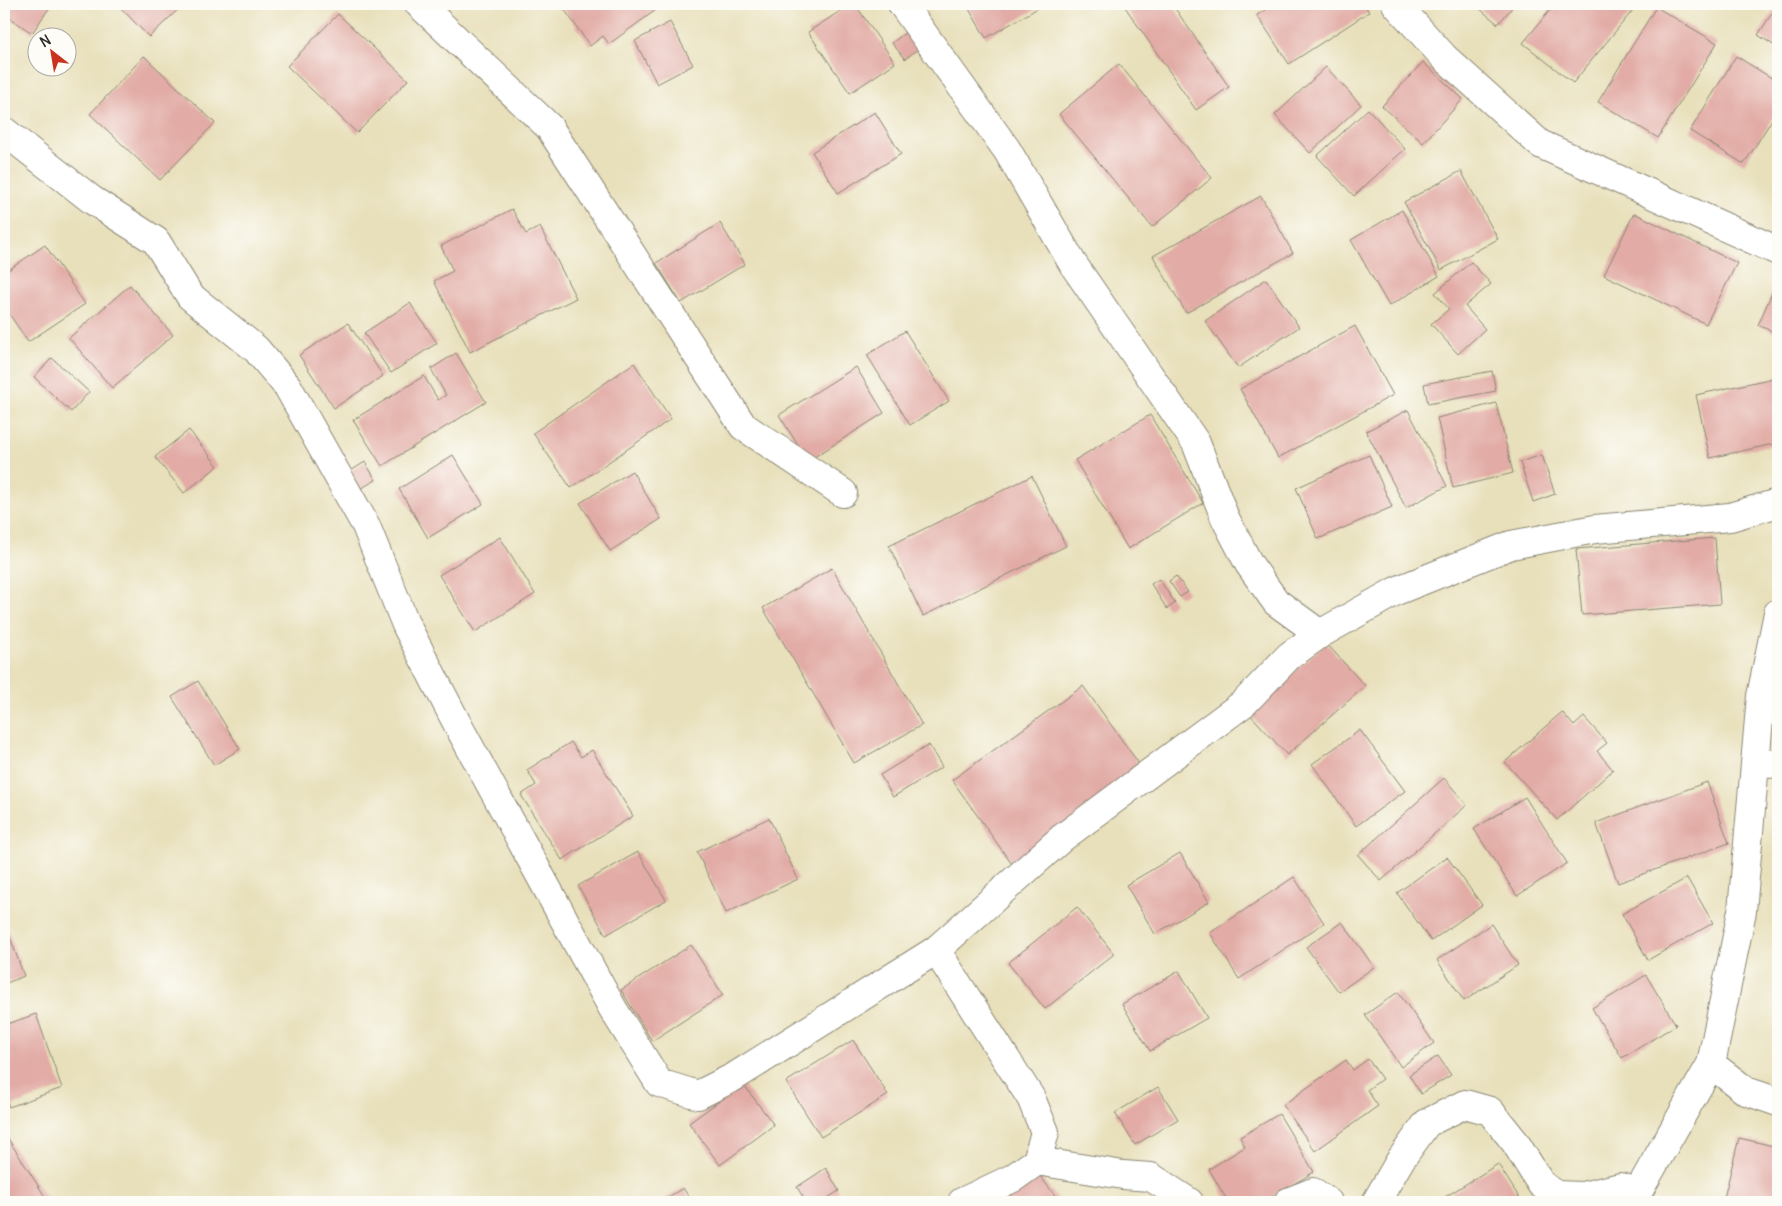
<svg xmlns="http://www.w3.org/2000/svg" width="1782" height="1206" viewBox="0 0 1782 1206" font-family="Delius,sans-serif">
	<rect width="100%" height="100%" fill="#fdfcf7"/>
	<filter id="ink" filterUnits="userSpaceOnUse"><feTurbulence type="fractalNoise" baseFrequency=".02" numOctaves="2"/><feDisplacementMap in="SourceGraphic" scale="10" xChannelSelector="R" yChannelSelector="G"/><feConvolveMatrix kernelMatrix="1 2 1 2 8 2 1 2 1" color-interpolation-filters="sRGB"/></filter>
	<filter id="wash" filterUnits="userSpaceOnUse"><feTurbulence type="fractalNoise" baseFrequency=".0096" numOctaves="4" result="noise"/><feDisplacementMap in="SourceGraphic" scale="20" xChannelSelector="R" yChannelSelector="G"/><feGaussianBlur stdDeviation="1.12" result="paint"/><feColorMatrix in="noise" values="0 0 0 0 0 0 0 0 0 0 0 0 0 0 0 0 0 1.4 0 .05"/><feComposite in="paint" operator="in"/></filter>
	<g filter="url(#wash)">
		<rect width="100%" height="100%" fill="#e8e0bb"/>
		<g id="blocks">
			<path fill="#e2aba5" d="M4,4H52L32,33L4,14Z
				M117,4H184L149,37Z
				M566,4H651L656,10L609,44L603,36L590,46L562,6Z
				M851,4H855L895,63L850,93L808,32Z
				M966,4H1045L986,38Z
				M1123,4H1172L1229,87L1196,110Z
				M1275,4H1364L1369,12L1289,64L1257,15Z
				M1474,4H1515L1498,24Z
				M1555,4H1625L1633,10L1573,83L1523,43Z
				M1778,4V48L1758,35Z
				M1656,7L1717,43L1658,138L1598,102Z
				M338,14L408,80L357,133L287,66Z
				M670,22L693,65L657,84L635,41Z
				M910,29L923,45L905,59L892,43Z
				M144,56L215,123L160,180L90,114Z
				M1736,56L1778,82V110L1744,164L1690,131Z
				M1423,62L1463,99L1423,143L1382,106Z
				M1119,64L1212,178L1152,227L1059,114Z
				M1326,67L1361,105L1310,153L1275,115Z
				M1368,109L1405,149L1354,196L1317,156Z
				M875,112L901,154L838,193L812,152Z
				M1461,171L1498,239L1441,270L1404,202Z
				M1261,196L1293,253L1186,313L1153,256Z
				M512,209L526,234L540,227L576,298L470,352L434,281L453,271L441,246Z
				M1402,210L1439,276L1389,306L1351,240Z
				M1634,213L1737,263L1706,324L1604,275Z
				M720,223L745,264L681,303L656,263Z
				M45,245L85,304L28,342L4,306V273Z
				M1471,262L1491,284L1465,306L1485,329L1458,354L1431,324L1449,309L1435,293Z
				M1266,279L1299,327L1238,368L1205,321Z
				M1778,279V334L1758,325Z
				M130,285L173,335L112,388L69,338Z
				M410,303L437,343L391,373L364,333Z
				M348,323L383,376L334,408L299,355Z
				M1355,326L1393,395L1278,458L1240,389Z
				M905,331L949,401L910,425L867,355Z
				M456,353L486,402L382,466L353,420L424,376L438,400L446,395L431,369Z
				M52,358L89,392L71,412L34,377Z
				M634,363L671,419L571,488L533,433Z
				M856,367L884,413L808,461L779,415Z
				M1492,371L1496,391L1428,404L1424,384Z
				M1778,377V443L1710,458L1696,395Z
				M1496,403L1513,473L1453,488L1437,418Z
				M1408,410L1447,486L1406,508L1366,431Z
				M1150,415L1203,503L1128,549L1075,460Z
				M189,430L218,466L184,493L155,457Z
				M453,455L483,504L428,538L399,489Z
				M1369,455L1392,507L1318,539L1296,488Z
				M1542,455L1555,494L1533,502L1520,462Z
				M365,462L376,480L351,494L341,477Z
				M632,471L661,519L610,551L580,503Z
				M1032,476L1066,546L923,616L889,546Z
				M500,537L535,594L475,632L439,575Z
				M1715,538L1720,604L1582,615L1576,549Z
				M832,568L922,725L854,763L763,608Z
				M1176,576L1188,592L1180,597L1169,581Z
				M1159,579L1175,603L1167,609L1151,584Z
				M1326,643L1365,686L1287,755L1248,712Z
				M198,681L240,749L214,765L172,697Z
				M1083,686L1145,772L1014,867L952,780Z
				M1562,712L1574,726L1584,717L1607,743L1597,751L1613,770L1557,820L1505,762Z
				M1360,730L1405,791L1356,826L1312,764Z
				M571,742L581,757L592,750L633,816L562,860L521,795L536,785L527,770Z
				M929,745L942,767L893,797L880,775Z
				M1444,778L1467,805L1381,881L1358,855Z
				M1707,782L1729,843L1618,883L1596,823Z
				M1525,797L1567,863L1517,896L1474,829Z
				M769,818L798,879L726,913L697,852Z
				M638,852L666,900L606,935L578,886Z
				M1180,853L1209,902L1155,934L1126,885Z
				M1447,857L1482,905L1431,941L1397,893Z
				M1294,877L1324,923L1239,979L1210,933Z
				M1687,878L1713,923L1648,960L1622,914Z
				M1077,907L1114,954L1045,1009L1008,963Z
				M1342,922L1374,967L1339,992L1306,947Z
				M1491,924L1518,965L1464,1001L1437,960Z
				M6,926L24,976L4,984V927Z
				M691,945L723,995L652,1041L621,990Z
				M1179,971L1207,1018L1150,1051L1122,1004Z
				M1646,975L1676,1025L1622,1058L1592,1008Z
				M1398,992L1434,1043L1401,1067L1365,1015Z
				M36,1014L62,1088L9,1107L4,1092V1025Z
				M853,1040L888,1095L821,1137L786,1082Z
				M1438,1056L1451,1075L1421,1094L1409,1075Z
				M1368,1059L1382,1079L1367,1090L1378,1106L1315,1151L1283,1105L1346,1060L1353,1070Z
				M743,1084L774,1125L720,1165L689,1123Z
				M1158,1087L1178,1119L1135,1145L1115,1113Z
				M1279,1114L1314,1172L1263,1202H1228L1209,1169L1245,1147L1240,1137Z
				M7,1137L46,1198L39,1202H4V1140Z
				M1739,1138L1778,1147V1202H1723Z
				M1498,1164L1522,1202H1437Z
				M826,1168L839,1191L821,1202H806L797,1187Z
				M1037,1172L1060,1202H996Z
				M683,1188L692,1202H660Z"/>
		</g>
	</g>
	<g filter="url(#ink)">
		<use href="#blocks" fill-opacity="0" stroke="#8a8673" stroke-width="1"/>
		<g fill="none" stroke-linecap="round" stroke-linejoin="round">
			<defs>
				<path id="minor" d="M419,4L549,127L743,426L843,493
					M902,4L1007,150L1073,264L1196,443L1225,518L1249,564L1276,602L1320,634
					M1396,4L1444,57L1540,144L1778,251
					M4,131L92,200L156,241L190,296L256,349L288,387L366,526L406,625L460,729L613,1009L659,1083L698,1095L734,1077L936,950L1062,838L1244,703L1289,656L1320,634L1396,591L1511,545L1595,529L1730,517L1778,503
					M1755,763L1778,764
					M936,950L1031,1098L1045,1132L1037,1161
					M1711,1064L1746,1091L1778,1102
					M962,1202L1013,1178L1037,1161L1123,1175L1151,1177L1189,1202
					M1288,1202L1313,1192L1328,1202
					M1376,1202L1401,1159L1427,1123L1465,1104L1490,1111L1515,1142L1541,1184L1557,1195L1582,1196L1620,1187L1638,1192
					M1636,1202L1638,1192L1711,1064L1742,911L1761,696L1778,613"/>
			</defs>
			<use href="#minor" stroke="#8a8673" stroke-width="30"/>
			<use href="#minor" stroke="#fff" stroke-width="28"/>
		</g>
	</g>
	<rect width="1782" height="1206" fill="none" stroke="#fdfcf7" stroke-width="20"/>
	<g transform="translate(52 52) rotate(329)"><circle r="24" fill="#fdfcf7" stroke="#a9a8a5"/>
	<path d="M0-4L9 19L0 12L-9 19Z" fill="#c8321e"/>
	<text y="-8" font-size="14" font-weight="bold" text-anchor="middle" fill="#2b2b2b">N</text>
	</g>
</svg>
